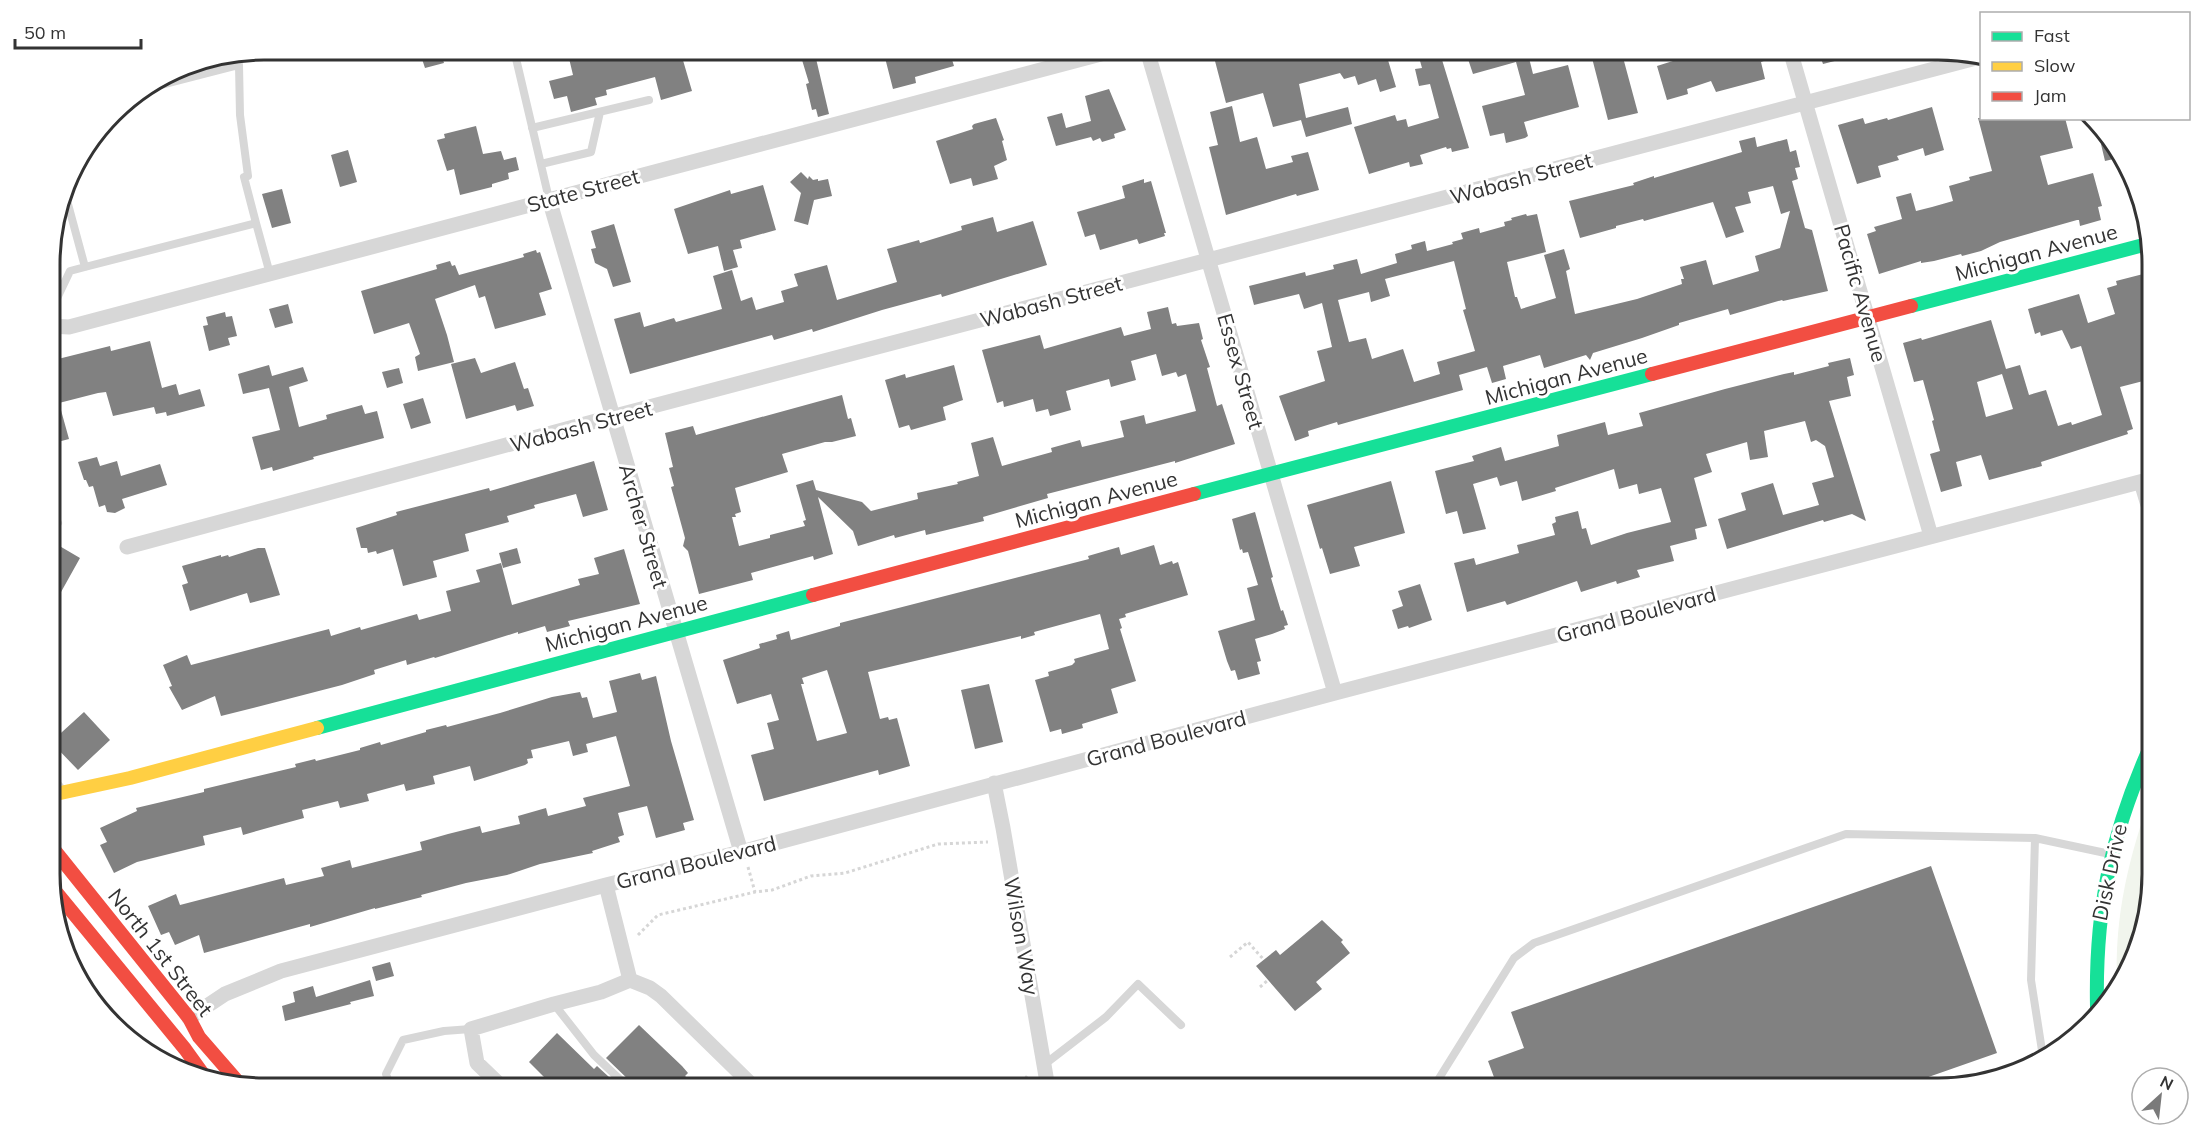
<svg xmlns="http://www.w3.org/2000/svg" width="2202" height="1138" viewBox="0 0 2202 1138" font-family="Mulish,sans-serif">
	<rect width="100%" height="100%" fill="#fff"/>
	<path fill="#f1f5ed" d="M2152,792V875L2131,969L2117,984C2114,916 2129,856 2152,792Z"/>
	<path fill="#818181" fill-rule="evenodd" d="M419,50H440L444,63L425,68Z
		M567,50H680L692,91L661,100L655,77L606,90L607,95L595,98L597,105L571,112L567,96L554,99L549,81L573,75Z
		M799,50H814L829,114L818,117L816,109L812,110L806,84L809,83Z
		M883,50H908L910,60L949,50L954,66L915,77L916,83L893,89Z
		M1265,50H1385L1396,87L1380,92L1376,79L1358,85L1355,76L1344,79L1340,73L1299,84L1306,118L1348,107L1352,124L1306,137L1301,120L1273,127L1263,93L1226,103L1215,61Z
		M1417,50H1439L1469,148L1452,152L1451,148L1447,149L1446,147L1420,155L1423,164L1410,167L1409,162L1369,174L1354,127L1395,115L1397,121L1406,119L1408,127L1439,118L1430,84L1419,86L1415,69L1422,68Z
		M1491,50H1544L1545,54L1529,58L1533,74L1568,65L1579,107L1524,122L1528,136L1525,138L1506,143L1504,133L1490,136L1482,106L1525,95L1516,62L1473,74L1467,56Z
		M1621,50L1638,113L1608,120L1592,58Z
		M1673,50H1780L1781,55L1761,62L1765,79L1716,92L1711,81L1687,89L1688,94L1667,100L1657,66L1676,60Z
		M1818,50H1861L1862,54L1823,64Z
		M1109,89L1126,130L1114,134L1115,138L1102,142L1100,138L1093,141L1091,137L1056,146L1047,117L1062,113L1066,128L1091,121L1085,96Z
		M1232,106L1240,142L1257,137L1266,169L1293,162L1291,156L1308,152L1319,190L1297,196L1296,194L1226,215L1209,147L1218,145L1210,112Z
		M1932,107L1944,150L1925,156L1923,148L1897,156L1899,160L1878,166L1881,177L1857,184L1838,125L1863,118L1865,124L1887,118L1888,120Z
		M996,118L1004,140L1002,141L1007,160L994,166L998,179L973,186L971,178L950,184L936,141L973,129L972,126L974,124Z
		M1978,118H2065L2073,148L2040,156L2048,185L2093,173L2102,206L2098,207L2101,220L2080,226L2079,220H2077L2000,242L1981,251L1962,256L1961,254L1934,261L1921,263V261L1879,274L1867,234L1876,231L1874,227L1902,219L1896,197L1911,193L1916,211L1932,207L1953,201L1949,186L1970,180L1969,177L1992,171Z
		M2096,123L2108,134L2118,158L2105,161Z
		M476,126L483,154L501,151L504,160L516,157L519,170L508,173L509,179L492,184V187L460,195L454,169L447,171L437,140L445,138L444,134Z
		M1755,137L1757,147L1787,139L1790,152L1796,150L1800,167L1795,168L1798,179L1792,181L1805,228L1812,230L1828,291L1783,301L1782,300L1730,315L1728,309L1679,323V325L1642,338L1593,353L1590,360L1586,355L1544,368L1540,355L1503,366L1506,379L1492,383L1487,367L1459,375L1463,390L1338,425L1337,422L1308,431L1309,436L1295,441L1279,396L1325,381L1317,351L1332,347L1322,303L1304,309L1299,294L1254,305L1249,286L1305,272L1306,276L1334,269L1333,265L1357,259L1361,274L1397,263L1395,254L1412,249L1411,245L1425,241L1427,251L1453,244L1452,242L1463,239L1461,233L1479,228L1480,233L1505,226L1504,222L1512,220L1511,218L1526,214L1527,216L1537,214L1546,252L1507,262L1515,297H1517L1521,309L1556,298L1544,255L1564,249L1570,269L1566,271L1575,314L1637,299L1682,284L1681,279H1684L1680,267L1706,260L1713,285L1759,271L1755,256L1780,248L1790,211L1781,214L1773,186L1748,192L1751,203L1735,207L1744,232L1726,238L1713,202L1644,221L1643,219L1616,226V228L1580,238L1569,201L1634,185L1633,183L1654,176V178L1742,152L1739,141ZM1454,261L1466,309L1463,310L1475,351L1437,362L1440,374L1414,382L1403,349L1372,359L1366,338L1349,342L1338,300L1369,292L1371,302L1390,296L1385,279Z
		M348,150L357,182L340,187L331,155Z
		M801,172L808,179L809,176L813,180L818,179V181L828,179L832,196L814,200L808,225L794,221L801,193L790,182Z
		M1144,179V183L1151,181L1166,233H1164L1165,236L1139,244L1137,239L1100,250L1095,234L1085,237L1077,212L1125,198L1122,186Z
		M763,185L776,230L740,240L742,248L733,250L738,267L724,271L718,246L688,254L674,209L730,190L731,194Z
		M282,189L291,223L272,228L262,194Z
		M993,217L997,232L1033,221L1047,265L942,297L941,294L882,310L813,332L812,329L774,340L772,335L630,374L614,319L640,312L644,327L674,318L676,322L722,309L713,276L732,270L741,301L752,297L756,310L784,302L781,291L798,286L794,274L827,265L837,300L897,282L887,249L919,240L920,243L962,230L961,226Z
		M614,224L631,282L613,287L607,269L595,263L591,249L596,248L591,231Z
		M536,250L537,253L540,252L552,289L539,293L546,315L495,329L485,296L479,298L475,285L435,299L447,335L454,362L418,371L415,357L420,354L409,323L374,334L361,291L437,269L436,265L450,261L452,266L455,265L459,275L524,257L523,254Z
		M2151,272V379L2120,387L2133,429L2127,431L2128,434L2041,462L2042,466L1989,480L1981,455L1956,462L1962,486L1941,492L1930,454L1940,451L1932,421L1934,420L1923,380L1914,382L1903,343L1921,338L1922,340L1991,320L2006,369L2020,365L2029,395L2046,390L2058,426L2071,422L2072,425L2102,415L2081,346L2071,349L2062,330L2041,336L2040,332L2035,334L2028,309L2079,294L2088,323L2115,314L2107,288L2117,285L2116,281ZM2002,374L2013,409L1986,417L1977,382Z
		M288,304L293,323L275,328L269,309Z
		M1168,307L1172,324L1176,323L1177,326L1199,323L1203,339L1201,340L1210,367L1207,368L1217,406L1222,404L1235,444L1175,463V461L1047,494L1048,498L983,517L984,521L926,535L925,530L895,538L894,535L858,546L853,531L818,497L833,554L814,560L813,556L751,573L753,580L699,594L688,551L683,546L685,538L671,487L674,486L669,468L673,467L665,433L693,426L696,435L842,395L848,419L851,418L856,436L832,442H825L782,454L788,472L735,488L741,512L735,514L736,517H732L739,546L770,538V535L805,526L803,521L806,520L796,485L813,480L816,490L862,502L871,511L918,499L917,493L958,484L957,482L979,476L971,443L993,437L1002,466L1052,452L1051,448L1080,440L1082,447L1124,437L1120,421L1144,415L1146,424L1196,411L1186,374L1178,377L1176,372L1162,376L1156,354L1131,361L1136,380L1111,387L1109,379L1066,391L1071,410L1050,416L1048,409L1036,412L1033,399L1004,407L1003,401L997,403L982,350L1040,335L1044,349L1121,327L1124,336L1151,329L1147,312Z
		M225,312L226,317L232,316L237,336L228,338L230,345L209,351L203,326L208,325L206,317Z
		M150,341L162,388L176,384L179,395L200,389L205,406L167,416L166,412L156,414L154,407L113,416L106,392L98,393L59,403L69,439L50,444V388H52L50,361L110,346L111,351Z
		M475,358L481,373L515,362L524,389L528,388L534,406L517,411L515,405L466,419L451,364Z
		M1850,358L1854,375L1847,377L1851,396L1829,401L1866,521L1852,514L1824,522L1823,520L1727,549L1718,519L1746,510L1741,493L1773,483L1783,515L1819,505L1812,483L1834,477L1825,446L1816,440L1811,442L1805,421L1764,431L1768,457L1750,460L1747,442L1706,454L1712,472L1694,478L1707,526L1695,529L1697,539L1670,546L1674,561L1637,570L1640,577L1617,584L1616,581L1581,592L1577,581L1507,605L1505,601L1467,612L1454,563L1474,558L1476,565L1519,553L1517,545L1555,535L1552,524L1556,522L1555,517L1578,511L1582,529L1586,528L1591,545L1627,533L1671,522L1661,488L1639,494L1637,484L1619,489L1614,469L1555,488L1556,491L1522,501L1517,481L1500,486L1497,477L1473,484L1486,529L1463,534L1457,511L1446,514L1435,471L1474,461L1472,456L1501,447L1505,461L1559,446L1557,435L1605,422L1608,435L1643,426L1639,413L1725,389L1784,374L1794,372V375L1829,366L1828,363Z
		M269,365L272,376L303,367L308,381L289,387L299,427L327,419L326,415L362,405L365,414L377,411L384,438L313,457L314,459L273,471L272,467L261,470L252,437L280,430L269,388L243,394L238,374Z
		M954,365L963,400L943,407L946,420L911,430L909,425L899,428L885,380L905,374L906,378Z
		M399,368L403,383L387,388L382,372Z
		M423,398L431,423L411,429L403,404Z
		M97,457L100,466L117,461L121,476L160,464L167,485L122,499L125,508L115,513L107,512L105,505L99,507L93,486L89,487L86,480H84L78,462Z
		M594,461L608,510L583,517L576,494L534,505L535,508L507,516L509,522L465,534L469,551L433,561L437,577L403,586L393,549L377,554L376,551L368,553L367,548H361L356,528L397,515L396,512L489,488L490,491Z
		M1391,481L1405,533L1354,547L1360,566L1330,574L1322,548L1320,549L1307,505Z
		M1255,512L1273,577L1271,578L1281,611L1283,610L1288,625L1284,626L1285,629L1272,634L1255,639L1261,661L1257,662L1260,674L1238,680L1235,670L1231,671L1227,661L1218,631L1255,620L1247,588L1258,585L1248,552L1243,553L1242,549L1240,550L1232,519Z
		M51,541L80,558L51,610Z
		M1154,545L1160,565L1172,561L1173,564L1178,562L1188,595L1125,614L1126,617L1119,619L1122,628L1120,629L1136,681L1111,689L1118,713L1082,724L1083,728L1062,734L1061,729L1050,732L1035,680L1049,676L1048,672L1072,665L1075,662L1074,659L1109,649L1100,614L1034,632L1035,635L1021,639V636L868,672L880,719L888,717L889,720L897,718L910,766L879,775L878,770L764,801L751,755L774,749L767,723L779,720L771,694L737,704L723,660L760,648L759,644L777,639L776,635L789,631L791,640L840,626V623L1089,559L1088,556L1119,547L1121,555ZM827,670L847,733L817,741L801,684H804L802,678Z
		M258,548H265L280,595L250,603L247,593L190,611L182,585L188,583L182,566L221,555V557L228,555L229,557Z
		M517,548L521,563L503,568L499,553Z
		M624,549L640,604L568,621L570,626L547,632L545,626L518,634V632L435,658L434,657L407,665L406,660L374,670L375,674L342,685L253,708L221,716L215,696L182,710L169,687L172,686L163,665L187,655L191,665L329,629L331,636L360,627L361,630L417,614L419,620L451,611L446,591L480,582L476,570L501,563L512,605L580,585L578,579L599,574L594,558Z
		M1420,584L1432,620L1409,628L1408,626L1398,629L1392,610L1403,606L1398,591Z
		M640,673L642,680L656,676L671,741L694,820L683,823L685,830L656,838L647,806L618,813L624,835L618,837L620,842L592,851L593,853L540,864L507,875L466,883L421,895L422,897L375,909V908L310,927V924L204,953L199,935L175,945L169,932L161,935L148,906L176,894L180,905L284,878L286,885L324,876L321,868L350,860L352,868L422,850L420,842L448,834L480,826L482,833L520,824L518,816L546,808L548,816L586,806L583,798L630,786L616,736L586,744L588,752L573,756L569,741L531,750L533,758L527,759L528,763L525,765L474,781L470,766L433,776L435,784L406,791L404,784L367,794L369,801L340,808L338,801L302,810L304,818L271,827L243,835L241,827L203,836L205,845L137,862L114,873L100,845L107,842L100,828L137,811L136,808L204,792V789L296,767L295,764L315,759L316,761L360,750V748L380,742L381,745L426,732V730L446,725L447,727L500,713L552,697L580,692L582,698L587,697L593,718L617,712L609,681Z
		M989,684L1003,742L975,749L961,690Z
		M84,712L110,740L78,770L51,742Z
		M1931,866L1997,1053L1897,1088H1498L1488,1061L1524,1048L1511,1012Z
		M1322,920L1343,940L1341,942L1350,953L1316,982L1322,989L1295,1011L1256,966L1276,950L1280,955Z
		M390,962L394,976L376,981L372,967Z
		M370,980L374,996L350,1002L351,1004L285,1021L282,1006L295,1002L293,992L313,986L316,997Z
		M639,1025L682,1066L688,1073L685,1076L698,1088H635L633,1084L606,1058Z
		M557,1033L594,1069L597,1066L621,1088H555L529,1062Z"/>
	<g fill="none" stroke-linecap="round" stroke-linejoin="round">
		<path stroke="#d6d6d6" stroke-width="3" stroke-dasharray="3 3" stroke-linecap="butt" d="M748,867L755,892
			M638,935L658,915L755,892L772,890L811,876L845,873L938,844L988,842
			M1230,957L1248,942L1264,960
			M1260,987L1268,980
			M1018,1088L1028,1075"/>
		<path stroke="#d7d7d7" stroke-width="8" d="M514,50L549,199
			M532,128L649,100
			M541,164L591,152L600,112
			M65,193L85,267L256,223L244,177L248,176L240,115L239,65L142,90
			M256,223L270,274
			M50,313L70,271L85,267
			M51,510L58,523
			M51,776L62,789
			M2035,838L2110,854
			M554,1004L594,1055L629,1088
			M1045,1064L1106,1017L1138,984L1181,1025
			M391,1088L386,1074L403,1040L444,1031L471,1029
			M1433,1088L1514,958L1534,943L1846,834L2035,838L2031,980L2043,1057"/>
		<path stroke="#d7d7d7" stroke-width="15" d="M1147,50L1335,693
			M1790,50L1931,536
			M549,199L741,852
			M50,326L69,327L1116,50
			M2141,482L2151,515
			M127,547L596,421L1976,58
			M994,783L1003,828L1048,1088
			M606,885L630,980L650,988L661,996L755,1088
			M189,1018L225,994L281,971L606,885L741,852L1335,693L2151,479
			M503,1088L477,1063L471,1029L554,1004L601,992L630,980"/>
		<path stroke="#16e098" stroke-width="14" d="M1911,306L2151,243
			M1194,494L1652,374
			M317,728L813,595
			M2097,1007C2095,908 2111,833 2152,743"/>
		<path stroke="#ffcf43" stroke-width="14" d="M51,795L130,778L317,728"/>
		<path stroke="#f24e42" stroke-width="14" d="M1652,374L1911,306
			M813,595L1194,494
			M51,846L189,1018L199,1037L239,1083
			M51,886L185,1049L203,1074"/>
	</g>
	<g text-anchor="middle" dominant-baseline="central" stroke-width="6" stroke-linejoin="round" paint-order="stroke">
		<g font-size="21" fill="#333" stroke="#fff">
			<text transform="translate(1521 178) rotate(-15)">Wabash Street</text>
			<text transform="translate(583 190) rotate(-15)">State Street</text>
			<text transform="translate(2036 252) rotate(-15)">Michigan Avenue</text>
			<text transform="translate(1861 293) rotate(74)">Pacific Avenue</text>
			<text transform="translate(1051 301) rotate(-15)">Wabash Street</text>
			<text transform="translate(1241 371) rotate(74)">Essex Street</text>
			<text transform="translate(1566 376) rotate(-15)">Michigan Avenue</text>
			<text transform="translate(581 426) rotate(-15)">Wabash Street</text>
			<text transform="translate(1096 499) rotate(-15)">Michigan Avenue</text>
			<text transform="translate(644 526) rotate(74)">Archer Street</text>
			<text transform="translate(1636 614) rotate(-15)">Grand Boulevard</text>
			<text transform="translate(626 623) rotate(-15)">Michigan Avenue</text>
			<text transform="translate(1166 738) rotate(-15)">Grand Boulevard</text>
			<text transform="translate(696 862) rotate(-14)">Grand Boulevard</text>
			<text transform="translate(2109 872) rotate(-78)">Disk Drive</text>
			<text transform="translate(1022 936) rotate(80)">Wilson Way</text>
			<text transform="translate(161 952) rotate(52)">North 1st Street</text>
		</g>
	</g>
	<path d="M0 0H2202V1138H0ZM264 60H1938A204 204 0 0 1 2142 264V874A204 204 0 0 1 1938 1078H264A204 204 0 0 1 60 874V264A204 204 0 0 1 264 60Z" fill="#fff" fill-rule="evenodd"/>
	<path fill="none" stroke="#333" stroke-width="3" d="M264 60H1938A204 204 0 0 1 2142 264V874A204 204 0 0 1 1938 1078H264A204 204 0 0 1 60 874V264A204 204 0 0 1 264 60Z"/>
	<rect x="1980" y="12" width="210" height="108" fill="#ffffff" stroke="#adadad" stroke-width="1.5"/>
	<rect x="1992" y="32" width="30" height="9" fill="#16e098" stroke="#adadad" stroke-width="1.5"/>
	<text x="2034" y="42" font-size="18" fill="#333333">Fast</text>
	<rect x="1992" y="62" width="30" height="9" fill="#ffcf43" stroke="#adadad" stroke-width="1.5"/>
	<text x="2034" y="72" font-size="18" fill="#333333">Slow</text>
	<rect x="1992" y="92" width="30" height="9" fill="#f24e42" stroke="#adadad" stroke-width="1.5"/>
	<text x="2034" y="102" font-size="18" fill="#333333">Jam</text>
	<g transform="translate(2160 1096) rotate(27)"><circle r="28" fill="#ffffff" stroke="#adadad" stroke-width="1.5"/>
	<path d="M0-4.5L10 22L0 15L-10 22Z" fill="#7a7a7a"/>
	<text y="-9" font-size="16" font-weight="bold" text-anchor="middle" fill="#333333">N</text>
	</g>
	<path d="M15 39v9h126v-9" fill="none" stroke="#333333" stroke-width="3"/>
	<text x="24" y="39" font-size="18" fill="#333333" stroke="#ffffff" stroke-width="4.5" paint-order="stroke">50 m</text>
</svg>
